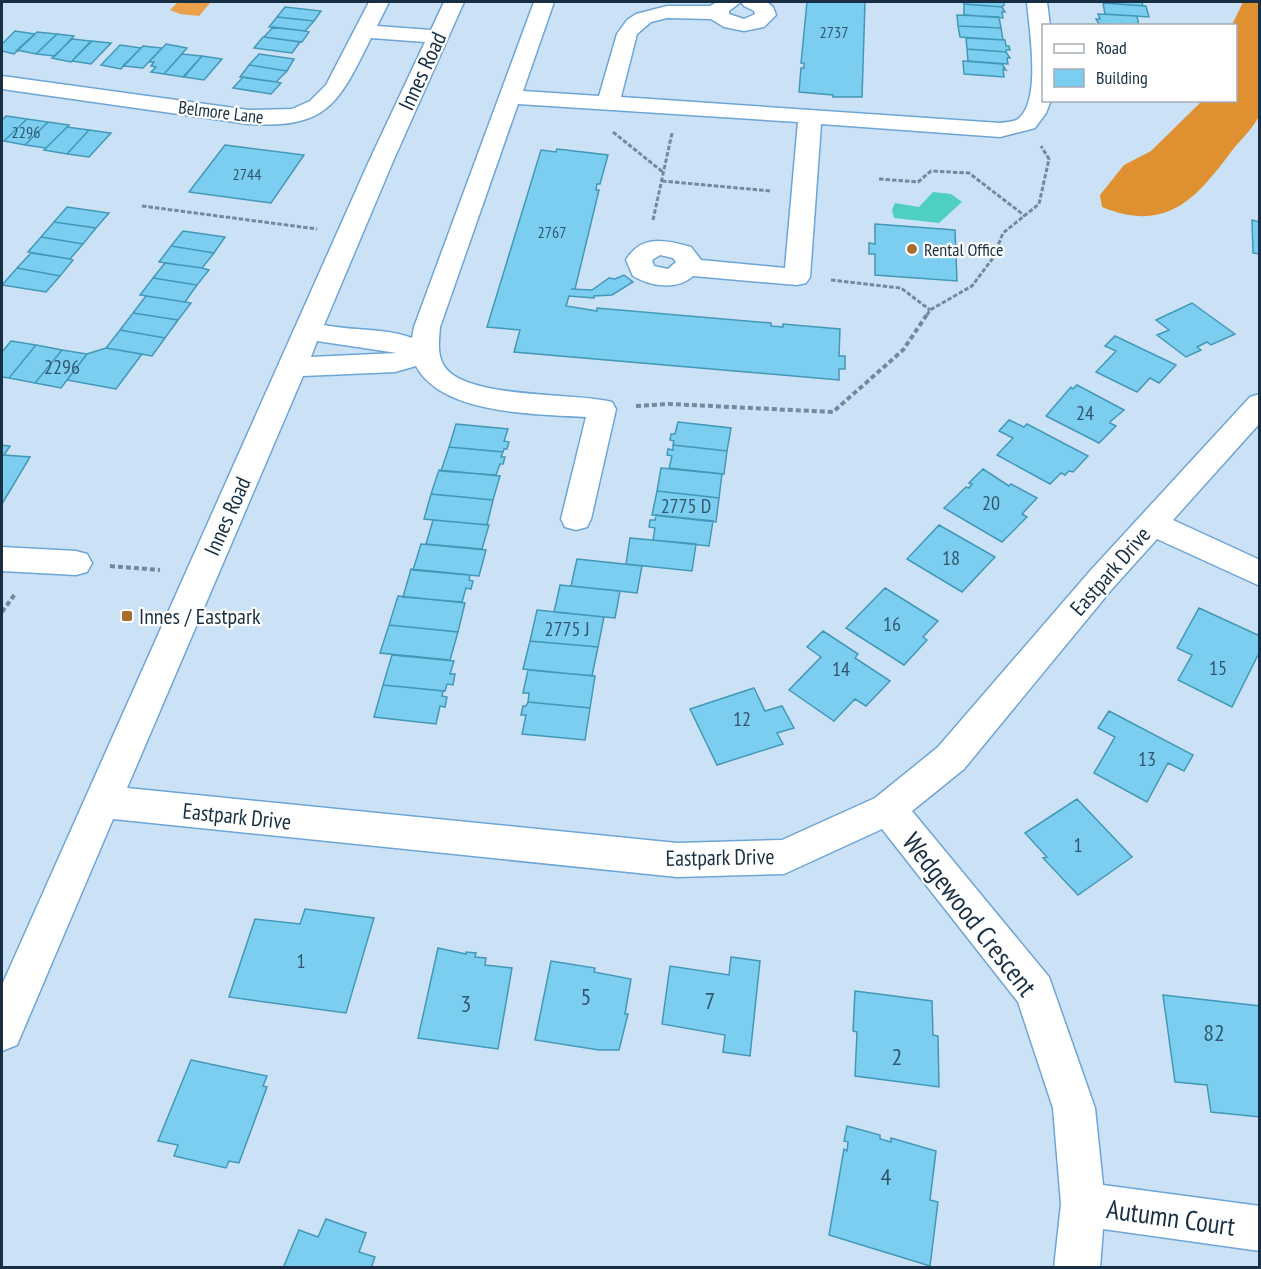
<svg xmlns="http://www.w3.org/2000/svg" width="1261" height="1269" viewBox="0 0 1261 1269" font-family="'PT Sans Narrow',sans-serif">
	<rect width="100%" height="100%" fill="#cbe2f6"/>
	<path fill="#eba04c" d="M178,2H211L199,16L180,14L170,10Z"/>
	<path fill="#df9031" d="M1243,2H1259C1260,19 1261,106 1259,116C1253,129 1239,141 1231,152C1195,200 1166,233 1102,207L1100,195L1124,165L1151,151L1202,101L1236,100V26L1232,25Z"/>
	<path fill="#4fcfc2" d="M933,192L951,194L962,202L939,223L894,218L892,210L895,203L919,207Z"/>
	<path fill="#7ccef0" stroke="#4397b7" stroke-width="1.5" d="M807,2H865L862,97H833V95L799,92L801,68H804V63H801Z
		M963,2H1004V5L1002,7L964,4Z
		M1105,2H1142L1143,6L1106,3Z
		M1103,3L1146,6L1149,17L1105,14Z
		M964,4L1002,7L1005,12H1002L1003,18L964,15Z
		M285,7L321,11L314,21L277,17Z
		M1098,14L1137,16L1139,26L1099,24L1096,19H1100Z
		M957,15L999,17L1001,28L958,26Z
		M277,17L314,21L305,31L269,27Z
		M958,26L1001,28L1003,40L960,37Z
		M273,27L305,31L309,32L302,42L264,37Z
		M15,31L35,34L14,54L2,51V44Z
		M37,32L57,34L36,54L17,50Z
		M57,34L74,36L55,56L36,54Z
		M263,37H264L300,42L292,53L254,48Z
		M966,38L1005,40L1006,46H1009L1010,50H1006V52L967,49Z
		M72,39L91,41L71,62L52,58Z
		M92,41L111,43L91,64L72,61Z
		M166,44L187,48L164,74L151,72L156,67L151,66L154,62H149Z
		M120,45L141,48L121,69L101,65Z
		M143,46L162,48L143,68L123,66Z
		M967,49L1006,52L1010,58H1007L1008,64L968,61Z
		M182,54L202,56L183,77L164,74Z
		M259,54L294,59L287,71L249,65Z
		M202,56L222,59L204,80L184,77Z
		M963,61L1002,64L1006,70L1003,69L1004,77L964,74Z
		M249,65L287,71L276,82L240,77Z
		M243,77L276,82L281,83L271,94L233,88Z
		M6,116L27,119L4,141H2V120Z
		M27,119L48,122L25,145L4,141Z
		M48,122L69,125L46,148L25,145Z
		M67,127L89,130L67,154L44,150Z
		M89,130L111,133L89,157L67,154Z
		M225,145L304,155L271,203L189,192Z
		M557,149L608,155L600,184H597L596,190H599L575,289H571L592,290L609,278L615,279L624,275L633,282L612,295L594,296V298L569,296L566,306L597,311V308L771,323V326L783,327V324L840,329L839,356H845V369H839V380L514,352L520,330L487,327L541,150L556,152Z
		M67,207L109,213L96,228L54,222Z
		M1252,220L1260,222V254L1253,253Z
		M54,222L96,228L83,244L41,237Z
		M875,224L955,230L957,281L875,275V254H869V243L875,244Z
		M183,231L225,237L214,253L171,246Z
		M41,237L83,244L70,259L28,252Z
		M171,246L214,253L202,268L159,262Z
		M31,253L70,259L73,260L60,276L17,268Z
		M165,263L202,268L209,270L197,285L153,278Z
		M17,268L60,276L46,292L2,285Z
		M153,278L197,285L185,302L140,295Z
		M146,296L185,302L191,303L178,320L133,313Z
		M1192,303L1235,334L1211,345L1207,342L1197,347L1201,350L1186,357L1157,335L1169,330L1156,320Z
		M133,313L178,320L165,338L120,330Z
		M120,330L165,338L152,356L106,348Z
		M1115,336L1176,365L1159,383L1150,378L1137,392L1096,372L1116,351L1105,346Z
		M11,341L36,345L9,378L2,377V352Z
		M36,345L62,350L35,383L9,378Z
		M106,348L142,354L116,389L67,380L87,354Z
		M62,350L87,354L61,388L35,383Z
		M1077,385L1124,410L1111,421L1110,423L1116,426L1099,443L1046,416L1071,387L1073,389Z
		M1009,420L1024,427L1027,424L1088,456L1073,472L1069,471L1065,475L1061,473L1050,484L997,455L1013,438L999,431Z
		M678,422L731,428L727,451L673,445L674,441L670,440L671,434H675Z
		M456,424L508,429L504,441L509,442L507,449H504L503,452L449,447Z
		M2,445L10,446L4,455L30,457L2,504Z
		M673,445L727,451L724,474L669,468L672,456L667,455L668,449L673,450Z
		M449,447L503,452L501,457H505L503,464H500L496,475L441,471Z
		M661,468L722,474L719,498L657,491Z
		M983,469L1009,486L1011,484L1037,498L1022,514L1027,517L1002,542L944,508L966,487L969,488L972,484L969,483Z
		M439,470L500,476L493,500L431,494Z
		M657,491L719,498L716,522L652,515Z
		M431,494L493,500L487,525L424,519Z
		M656,515L713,521L709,546L653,540L655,528L649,527L650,520H655Z
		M433,520L489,525L482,549L426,544Z
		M939,525L995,557L962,592L907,559Z
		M630,538L696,544L692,571L626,564Z
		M421,544L486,550L479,576L413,570Z
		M577,559L642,566L637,593L571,586Z
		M411,569L470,575L469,580L473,581L471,589L466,588L462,602L403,597Z
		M560,585L620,591L615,618L554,612Z
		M885,588L938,621L923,637L927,640L904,665L846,628Z
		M398,596L465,603L458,632L389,625Z
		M1199,608L1260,636V651L1232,707L1178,680L1192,655L1177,648Z
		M537,610L604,617L598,647L530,641Z
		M389,625L458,632L450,660L380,653Z
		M823,631L858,654L855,658L890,681L866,706L855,699L834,721L789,690L821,657L807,647Z
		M530,641L598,647L592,676L523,669Z
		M392,655L454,661L450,674H455L453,685L447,684L445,691L383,685Z
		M528,670L595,676L590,708L528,702L529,693H523Z
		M383,685L443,691L442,696L447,697L445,707L440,706L436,724L374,717Z
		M754,688L765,711L782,706L794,728L777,733L783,744L717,765L690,709Z
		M528,702L590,708L585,740L522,734L526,715H521L523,706H526Z
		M1109,711L1193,755L1184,771L1168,763L1147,802L1094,773L1115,737L1098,728Z
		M1077,799L1132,857L1078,895L1043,858L1047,857L1025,833Z
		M305,909L374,918L346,1013L229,997L255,919L300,924Z
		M438,948L466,954V952L476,953L475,957L486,958L485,965L512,968L498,1049L418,1038Z
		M731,957L760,961L750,1056L723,1052L725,1035L662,1024L670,966L729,975Z
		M551,961L595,968L594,972L631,979L625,1014H628L619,1050H599L535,1040Z
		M855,991L932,1001L933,1035L938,1036L939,1087L855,1076L857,1032L853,1031Z
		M1163,995L1260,1006V1117L1211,1112L1207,1085L1175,1082Z
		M191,1060L267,1076L263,1086L267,1087L239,1163L229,1161L226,1168L174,1156L178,1145L158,1141Z
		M847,1126L880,1135V1139L891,1142V1138L936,1151L930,1200L938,1202L930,1266L829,1235L844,1149L847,1151L848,1142L844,1141Z
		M326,1219L366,1233L359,1252L375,1257L371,1268H283L299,1230L318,1237Z"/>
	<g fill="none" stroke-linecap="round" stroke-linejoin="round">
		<defs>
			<path id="minor" d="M369,2H389L377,26L431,30L444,2H464L394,159L324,325C352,331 386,328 412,338L414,327L534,2H554L523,91L599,96L617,34L627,20L636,14L667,6H710L717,2H767L773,7L776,15L764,27L744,31L724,27L711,19L667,18L651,22L637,34L621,97L1000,123C1006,122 1014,122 1018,119C1042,101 1029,28 1027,2H1047L1050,26H1044V100H1051L1046,113L1035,128L1000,137L821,124L810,277L806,283L797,285L693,276C677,291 650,286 633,276L626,260C641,234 666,240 691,247L701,260L785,268L798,122L518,104L440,327C439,339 437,353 443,364C461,400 576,392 612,402L616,409L591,519L587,527L576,530L565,527L561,519L586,417C537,414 442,415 416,366L395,372L303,376L127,788L677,843L782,840L875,798L938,747L1090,571L1250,397L1260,394V423L1173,520L1260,560V586L1157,539L1112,589L964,769L912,811L1049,977L1095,1108L1103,1185L1260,1206V1251L1103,1229L1100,1268H1054L1061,1204L1053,1108L1018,1002L882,829L784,874L677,877L113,819L17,1045L2,1051V985L370,159L425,42L371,38C339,102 329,129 249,124L2,89V76L249,110L292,109L310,101L326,85ZM741,2L744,6L754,11L755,14L744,19L729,14V11ZM660,255L673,258L676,262L668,269L654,266L652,260ZM317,341L397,353L311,357Z
				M2,547L76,551L87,554L92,563L87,572L76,575L2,571Z"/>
		</defs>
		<use href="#minor" stroke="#6ea5d7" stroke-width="3"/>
		<path stroke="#738a9e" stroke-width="3" stroke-dasharray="4.5 2" stroke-linecap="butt" d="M613,132L664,173
			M879,179L918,182L931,171L969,173L1025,216
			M662,181L771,191
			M142,206L317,229
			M653,220L672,133
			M831,280L901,288L930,310
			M927,315L930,310L972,286L993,258L1003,233L1039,204L1049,159L1041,146"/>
		<path stroke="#738a9e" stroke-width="4" stroke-dasharray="5 3" stroke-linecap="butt" d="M636,406L670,404L833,412L903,350L928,313
			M110,566L160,570
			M2,612L15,594"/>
		<use href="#minor" fill="#fff" fill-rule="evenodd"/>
	</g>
	<g fill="#a66d2b" stroke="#fff" stroke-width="2">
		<circle cx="912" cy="249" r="6"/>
		<rect x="121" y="610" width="12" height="12" rx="3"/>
	</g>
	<g text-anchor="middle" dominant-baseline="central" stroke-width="4.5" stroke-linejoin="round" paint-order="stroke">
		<g font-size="16" fill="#31576e">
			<text x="834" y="32">2737</text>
			<text x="26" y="132">2296</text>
			<text x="247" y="174">2744</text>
			<text x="552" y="232">2767</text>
		</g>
		<g font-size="18" fill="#182f43" stroke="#fff">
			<text transform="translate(221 112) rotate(7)">Belmore Lane</text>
		</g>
		<g font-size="18" fill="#182f43" stroke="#fff" text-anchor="start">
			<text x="924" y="249">Rental Office</text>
		</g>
		<g font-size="20" fill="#31576e">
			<text x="62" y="367">2296</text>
			<text x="1085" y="413">24</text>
			<text x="991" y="503">20</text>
			<text x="686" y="506">2775 D</text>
			<text x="951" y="558">18</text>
			<text x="892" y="624">16</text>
			<text x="567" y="629">2775 J</text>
			<text x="1218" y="668">15</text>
			<text x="841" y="669">14</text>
			<text x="742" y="719">12</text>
			<text x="1147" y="759">13</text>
			<text x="1078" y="845">1</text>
			<text x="301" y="961">1</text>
		</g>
		<g font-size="22" fill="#182f43" stroke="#fff">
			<text transform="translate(422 71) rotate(-65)">Innes Road</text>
			<text transform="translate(227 516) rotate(-66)">Innes Road</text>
			<text transform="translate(1110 571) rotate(-49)">Eastpark Drive</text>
			<text transform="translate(237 816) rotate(6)">Eastpark Drive</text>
			<text transform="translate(720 857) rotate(-1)">Eastpark Drive</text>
		</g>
		<g font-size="22" fill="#182f43" stroke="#fff" text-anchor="start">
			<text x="139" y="616">Innes / Eastpark</text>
		</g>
		<g font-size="24" fill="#31576e">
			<text x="586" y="996">5</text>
			<text x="710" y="1000">7</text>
			<text x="466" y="1003">3</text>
			<text x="1214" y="1032">82</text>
			<text x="897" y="1056">2</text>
			<text x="886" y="1176">4</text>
		</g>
		<g font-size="27" fill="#182f43" stroke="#fff">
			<text transform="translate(970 914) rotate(52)">Wedgewood Crescent</text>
			<text transform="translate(1171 1217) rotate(8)">Autumn Court</text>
		</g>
	</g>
	<rect width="1261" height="1269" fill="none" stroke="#182f43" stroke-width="6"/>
	<rect x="1042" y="24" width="195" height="78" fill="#ffffff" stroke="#a3acb4" stroke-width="1.5"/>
	<rect x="1054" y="44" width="30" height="9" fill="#ffffff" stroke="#a3acb4" stroke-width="1.5"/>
	<text x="1096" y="54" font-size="18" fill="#182f43">Road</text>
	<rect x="1054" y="69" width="30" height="18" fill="#7ccef0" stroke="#a3acb4" stroke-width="1.5"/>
	<text x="1096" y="84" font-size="18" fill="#182f43">Building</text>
</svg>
